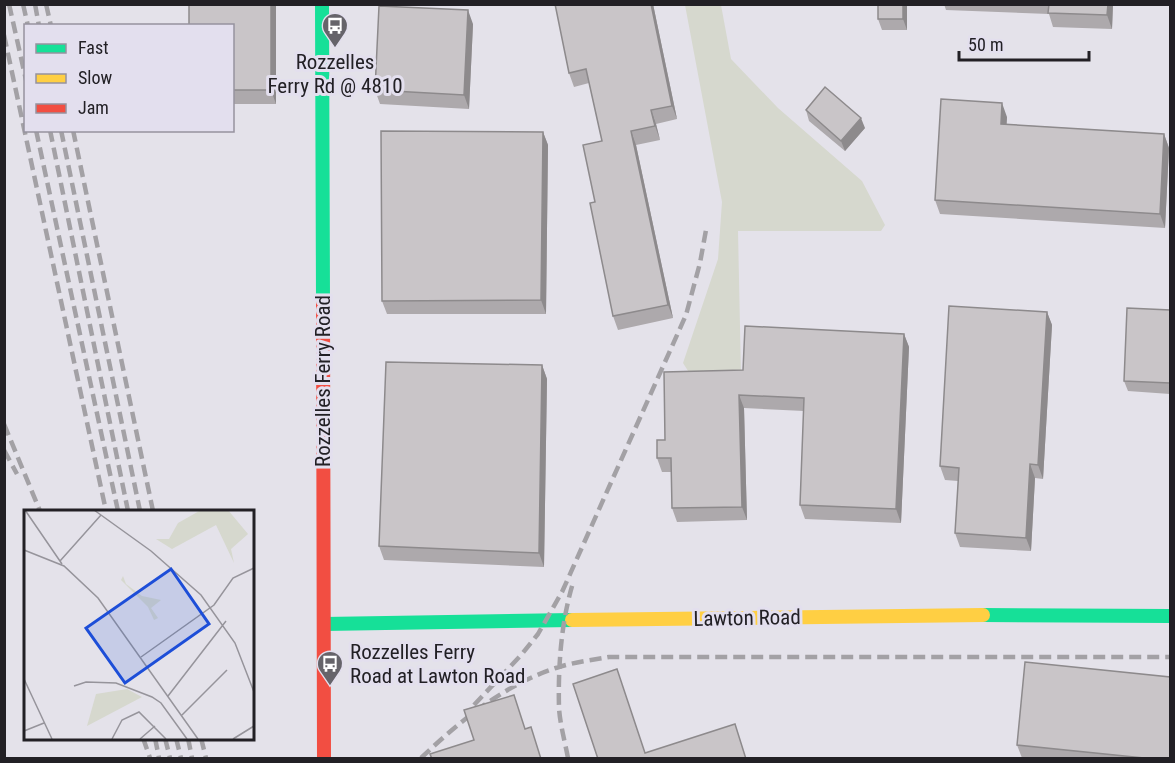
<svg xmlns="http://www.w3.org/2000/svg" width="1175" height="763" viewBox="0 0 1175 763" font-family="'Roboto Condensed',sans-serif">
	<rect width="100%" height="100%" fill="#e4e2ea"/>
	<path fill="#d6d8ce" d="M685,5H721L731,59L778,108L862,181L885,225L881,231H738L741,375L690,374L683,363L718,259L722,202Z"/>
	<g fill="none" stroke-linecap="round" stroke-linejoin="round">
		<path stroke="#16e098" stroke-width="14" d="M322,4L323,303
			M983,615L1170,616
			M324,624L572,620"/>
		<path stroke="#ffcf43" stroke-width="14" d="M572,620L983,615"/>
		<path stroke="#f24e42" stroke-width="14" d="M323,303L324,758"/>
		<path stroke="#a3a1a5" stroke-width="4.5" stroke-dasharray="12 6" stroke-linecap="butt" d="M9,4L26,80
			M23,4L28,26
			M35,4L39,26
			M46,4L51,26
			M4,35L106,511
			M36,130L118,511
			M50,130L128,511
			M61,130L140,511
			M73,130L153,511
			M4,424L40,511
			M4,450L17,474
			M474,705L522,654L538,634L562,592L686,315L700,263L706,230
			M143,738L150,758
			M155,738L159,758
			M165,738L170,758
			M176,738L181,758
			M188,738L192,758
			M201,738L206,758
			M421,758C461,720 505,684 559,667C575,662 593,660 609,657H1170
			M568,758C565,742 560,724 559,708C558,667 561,622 573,583"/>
	</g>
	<path fill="#ada9ac" d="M189,4H276V104H232V26Z
		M555,4H653L677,119L656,124L660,140L636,145L673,318L618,330L613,316L595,202L602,141L589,83L574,87L569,73Z
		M907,4V30H882L878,19Z
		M944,4H1113L1112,29L1053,27L1049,14L946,10Z
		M473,24L469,109L380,104L375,90Z
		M806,110L865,128L845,151L809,121Z
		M1007,117L1006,124L1164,134L1169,148L1165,228L940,214L935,200Z
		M543,132L548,145L546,314H387L382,301Z
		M1170,310V394L1128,391L1124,381Z
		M1047,312L1052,325L1043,479L1035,478L1031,551L960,547L955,533L958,481L945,480L940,466Z
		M904,334L909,347L901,523L805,519L800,505L804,411L744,408L747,520L677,522L672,508L671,472H662L657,458L743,370Z
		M542,365L547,379L544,567L384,560L379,546Z
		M1017,745L1170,759H1024L1022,758Z"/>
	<path fill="#8d8a8c" d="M271,4H276V104L271,90Z
		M651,4H653L677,119L672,106Z
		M903,4H907V30L903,19Z
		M1108,4H1113L1112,29L1107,15Z
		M468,10L473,24L469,109L464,95Z
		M1002,103L1007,117L1006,138L1001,124Z
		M651,110L656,124L660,140L655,126Z
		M861,118L865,128L845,151L841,141Z
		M631,131L636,145L673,318L668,305Z
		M543,132L548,145L546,314L541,300Z
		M1164,134L1169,148L1165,228L1160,214Z
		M1047,312L1052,325L1043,479L1038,465Z
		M904,334L909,347L901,523L896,509Z
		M542,365L547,379L544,567L539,553Z
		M739,395L744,408L747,520L742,507Z
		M1030,464L1035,478L1031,551L1026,538Z"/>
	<path fill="#c9c5c8" stroke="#8d8a8c" stroke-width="1.5" d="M189,4H271V90H232V26H189Z
		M555,4H651L672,106L651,110L655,126L631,131L668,305L613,316L590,203L595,202L583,145L602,141L586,69L569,73Z
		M878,4H903V19H878Z
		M1049,4H1108L1107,15L1048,13Z
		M379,6L468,10L464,95L375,90Z
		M825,87L861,118L841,141L806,110Z
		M941,99L1002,103L1001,124L1164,134L1160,214L935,200Z
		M381,131L543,132L541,300L382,301Z
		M949,306L1047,312L1038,465L1030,464L1026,538L955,533L959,468L940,466Z
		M1127,308L1170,310V383L1124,381Z
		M745,326L904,334L896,509L800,505L804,398L739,395L742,507L672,508L671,458H657V440H665L664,372L743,370Z
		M386,362L542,365L539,553L379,546Z
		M1025,662L1170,677V759H1154L1017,745Z
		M617,669L645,753L735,724L746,759H598L573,684Z
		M514,695L525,729L531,727L541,759H432L430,754L474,740L464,710Z"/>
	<defs>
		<symbol id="bus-pin" viewBox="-11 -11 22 30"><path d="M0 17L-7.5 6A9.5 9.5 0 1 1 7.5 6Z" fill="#66646a" stroke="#e3dfee"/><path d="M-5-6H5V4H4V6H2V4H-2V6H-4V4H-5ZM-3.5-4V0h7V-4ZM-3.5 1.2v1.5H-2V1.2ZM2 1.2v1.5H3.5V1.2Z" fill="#fff"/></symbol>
	</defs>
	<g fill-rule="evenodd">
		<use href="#bus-pin" x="320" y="11" width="30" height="40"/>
		<use href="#bus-pin" x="315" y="649" width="30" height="40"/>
	</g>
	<g text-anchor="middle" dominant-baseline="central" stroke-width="6" stroke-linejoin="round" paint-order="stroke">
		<g font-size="21" fill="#222025" stroke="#e3dfee">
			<text x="335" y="62">Rozzelles<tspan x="335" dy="24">Ferry Rd @ 4810</tspan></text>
			<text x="350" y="652" text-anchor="start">Rozzelles Ferry<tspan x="350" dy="24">Road at Lawton Road</tspan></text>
		</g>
		<g font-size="21" fill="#222025" stroke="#e3dfee">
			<text transform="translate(323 381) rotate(-90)">Rozzelles Ferry Road</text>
			<text transform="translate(747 618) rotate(-1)">Lawton Road</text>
		</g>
	</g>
	<g transform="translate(24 510)">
		<rect width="230" height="230" fill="#e4e2ea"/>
		<path d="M177,0H204L224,24L207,39L210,53L192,15L148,39L132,29H145L154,13ZM99,66L102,74L118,86L137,90L127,98L134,108L130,110L124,97L97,70ZM103,179L118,187L63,216L72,184Z" fill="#d6d8ce"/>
		<path fill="none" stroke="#96949b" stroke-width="1.5" d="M1,0L38,54M70,0L127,41L177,85L211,133L230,182M0,40L40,56L74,88L174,229M36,51L77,5M117,147L190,95L209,68L230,58M0,169L28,229M50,176L62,172L92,173L128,187L137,193L163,229M144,186L202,111M158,205L203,160M0,221L20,213M88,229L98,210L115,202L142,229M116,229L131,216M209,229L230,216"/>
		<path fill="#1d4ed8" fill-opacity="0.15" stroke="#1d4ed8" stroke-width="3" d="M147,59L185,114L101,173L62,118Z"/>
		<rect width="230" height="230" fill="none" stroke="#222025" stroke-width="3"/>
	</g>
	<rect width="1175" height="763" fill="none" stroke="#222025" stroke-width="12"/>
	<rect x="24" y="24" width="210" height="108" fill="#e3dfee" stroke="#96939e" stroke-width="1.5"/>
	<rect x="36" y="44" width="30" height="9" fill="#16e098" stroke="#96939e" stroke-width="1.5"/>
	<text x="78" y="54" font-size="18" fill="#222025">Fast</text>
	<rect x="36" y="74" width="30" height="9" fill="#ffcf43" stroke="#96939e" stroke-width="1.5"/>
	<text x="78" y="84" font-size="18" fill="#222025">Slow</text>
	<rect x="36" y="104" width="30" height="9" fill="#f24e42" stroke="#96939e" stroke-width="1.5"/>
	<text x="78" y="114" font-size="18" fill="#222025">Jam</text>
	<path d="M959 51v9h130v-9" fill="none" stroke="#222025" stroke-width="3"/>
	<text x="968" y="51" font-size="18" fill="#222025" stroke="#e3dfee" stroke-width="4.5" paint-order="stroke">50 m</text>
</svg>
